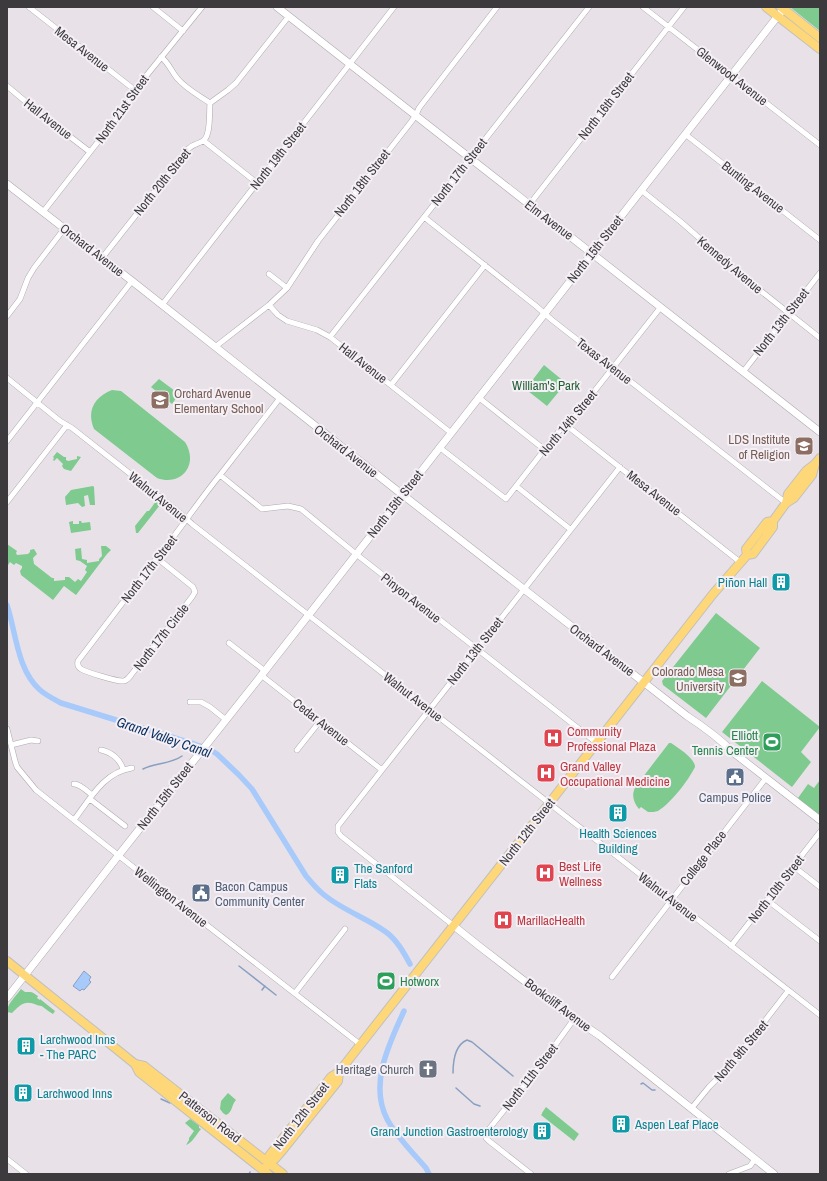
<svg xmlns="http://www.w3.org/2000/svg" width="827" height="1181" viewBox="0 0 827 1181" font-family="'Archivo Narrow',sans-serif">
	<rect width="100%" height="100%" fill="#e8e2e8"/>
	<path fill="#7eca8f" d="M790,7H820V31Z
		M544,365L566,383L547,406L528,391V386Z
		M159,379L179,394L172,404L151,387Z
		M112,390L121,391L185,442C199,464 182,487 157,478L94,429C86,410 95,397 112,390Z
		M57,452L64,457H66V460L68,461L77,459V456L81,457L71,471L64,469L62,466L63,464L57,458L54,461L53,460L54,458L53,457Z
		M93,486L94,487L95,505H90L88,495L84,496L85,506L82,507L78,503L66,505L65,497L71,490Z
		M156,501L160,505L138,533H136L135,526L147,511H149Z
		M73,521V524H79V521H81L82,523L90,522L91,530L71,533L69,522Z
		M7,544L17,551L16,553L17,555L28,554L30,552V550L34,549L37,554L33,558L34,564L52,578H54V581L65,580V577H69L75,582L78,579L81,581L87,572L85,570L87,566L80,561L76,560L75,549L81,548L82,559L87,560V563L99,561V559L102,556L101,546H106L111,550L107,554L76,595L64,586L53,600L21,575L20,571L22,568V566L16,563L14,565L10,562L8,565H7Z
		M716,613L760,648L706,718L663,685L662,681Z
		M762,681L820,727L801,752L811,762L792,787L722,732Z
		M669,743H671C678,748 695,758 695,767C688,781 671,803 658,811C655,812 652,812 648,812L641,807L639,809C633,802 631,794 636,786Z
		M820,780V816L799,800L798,798L808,784L814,788Z
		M21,989L25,992C32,992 31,991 38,996L37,998L40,1000V999L55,1011L53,1014C49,1012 46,1009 43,1007C41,1005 39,1006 37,1005C25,1000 21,1004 12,1013L7,1012C7,1004 16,996 21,989Z
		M228,1093L236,1100C231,1105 233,1112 226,1115L223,1113L220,1109L221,1101Z
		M546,1107L579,1134L574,1141L541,1115L542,1114V1113Z
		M190,1119L199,1125V1128L201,1129C196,1135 192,1143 186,1145L189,1140V1138L194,1131L185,1123Z"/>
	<path fill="#a8cafa" stroke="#889fc1" d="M84,971L91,977L89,980L91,982L84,990L82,989L80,991L73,986Z"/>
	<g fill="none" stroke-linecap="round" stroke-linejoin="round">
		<path stroke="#889fc1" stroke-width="1.5" d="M143,769C155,763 171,764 182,756
			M239,966L276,995
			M262,990L265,986
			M453,1073C453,1062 455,1045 467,1040L472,1042L513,1076
			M521,1081H522
			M641,1084L643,1083L652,1090H655
			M456,1088L474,1104L480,1106
			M161,1099L170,1103
			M249,1174L250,1172"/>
		<path stroke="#a8cafa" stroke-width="5.5" d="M7,605C16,632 17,670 40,690C47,696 54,699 61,703L194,744L209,749L217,754L239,775L252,789L306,876C311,882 317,889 323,894C342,910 367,918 386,932C397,940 404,953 410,964
			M404,1011C389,1044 369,1084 387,1119C396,1136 413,1153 426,1168L429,1174"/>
		<defs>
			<path id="street" d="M29,7L136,91
				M153,7L183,31
				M643,7L820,145
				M161,57C169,63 171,71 177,78C185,88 198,95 210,103
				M7,86L38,112L90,152
				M685,134L820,240
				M204,141L257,183
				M641,190L681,222L747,280L820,338
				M529,205L684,7
				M43,212L130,101L142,81L202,7
				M424,217L536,306L552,320L786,503
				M102,258L188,149C194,143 200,144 204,140C211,134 209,112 210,103L228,90L236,83L289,16
				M269,274L287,288
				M162,305L394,7
				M269,305L278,315L287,321L317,330L330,337L450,432
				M7,316L20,299L28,278L34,268L64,229
				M330,337L589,7
				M215,347L269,305L287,288L318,241L411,122L416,115L419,108L497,7
				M743,372L820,273
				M7,378L60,421L72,428L180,513L192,524L820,1015
				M391,385L485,265
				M478,397L545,450
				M566,425L740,562
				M7,441L132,281
				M439,447L506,499L559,431L574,417L660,308
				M220,475L262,509L288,506L301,509L356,554L597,743
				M516,486L570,529
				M7,502L67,425
				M157,558L193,587L195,592L192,597L131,675C129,678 127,680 124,681C118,682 86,672 81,669C78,667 77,665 78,661L156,559L157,558C179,531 198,502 220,475C240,449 260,424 280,398
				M229,643L265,671
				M261,675L382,770
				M190,702H201L210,707L225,719
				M7,729L15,761L17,767L36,790L181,905L361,1045
				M11,745L31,740L38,741
				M101,750C111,752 120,759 123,769
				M297,750L320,721
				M74,784C80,784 87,791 92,795
				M90,799L125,826
				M74,820C90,799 104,772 132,768
				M793,866L820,887
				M767,900L820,941
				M454,926L341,836L338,832V826L620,467
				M731,946L820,832
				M612,977L766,778
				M295,993L345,929
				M691,1109L709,1087L730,1066L788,991
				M7,1159L26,1174
				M531,1174L489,1141L486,1138L485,1134L545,1059L574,1019
				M729,1174L750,1166L755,1159"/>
			<path id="secondary" d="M277,7C458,150 639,291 820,432
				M7,184L132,281L399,492L687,716C704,727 720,739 734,753L820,820
				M454,926L479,946L566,1013L600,1036L774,1174
				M7,998L122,851L264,672L781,12"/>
			<path id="primary" d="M766,7L820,49
				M781,7L820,38
				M786,503L788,494L806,471L815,464L820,458
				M773,521L767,522L746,549L747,555L753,554L773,527V521L786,503L794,498L812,475L815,464
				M7,961L135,1064L144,1066L283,1174
				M135,1064L139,1072L268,1174
				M269,1164V1156L331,1077L339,1072L713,594L747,555
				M266,1167L269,1164L275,1159L281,1152L338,1081L339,1072"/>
		</defs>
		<use href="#street" stroke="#afa9af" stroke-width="6"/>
		<use href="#secondary" stroke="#afa9af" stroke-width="8"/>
		<use href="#primary" stroke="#c1c0c1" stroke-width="10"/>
		<use href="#street" stroke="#fff" stroke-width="5"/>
		<use href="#secondary" stroke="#fff" stroke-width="7"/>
		<use href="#primary" stroke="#fdd778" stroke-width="8"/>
	</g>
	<defs>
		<symbol id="school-square" viewBox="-11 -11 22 22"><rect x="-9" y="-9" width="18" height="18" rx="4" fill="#8d6e63" stroke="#f5eff6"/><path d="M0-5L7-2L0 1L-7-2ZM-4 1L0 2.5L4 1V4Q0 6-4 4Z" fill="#fff"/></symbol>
		<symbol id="building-square" viewBox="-11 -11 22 22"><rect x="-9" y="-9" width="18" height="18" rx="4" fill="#0f9aa8" stroke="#f5eff6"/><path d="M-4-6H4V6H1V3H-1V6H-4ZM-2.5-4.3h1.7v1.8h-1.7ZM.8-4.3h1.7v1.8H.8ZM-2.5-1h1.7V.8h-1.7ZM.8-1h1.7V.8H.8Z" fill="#fff"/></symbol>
		<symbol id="university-square" viewBox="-11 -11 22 22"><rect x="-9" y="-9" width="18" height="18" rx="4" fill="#8d6e63" stroke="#f5eff6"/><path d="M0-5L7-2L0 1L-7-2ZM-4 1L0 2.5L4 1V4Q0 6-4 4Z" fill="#fff"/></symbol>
		<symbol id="hospital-square" viewBox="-11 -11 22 22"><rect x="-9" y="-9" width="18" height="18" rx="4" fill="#e0444e" stroke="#f5eff6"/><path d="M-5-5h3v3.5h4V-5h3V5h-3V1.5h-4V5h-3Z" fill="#fff"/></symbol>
		<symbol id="stadium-square" viewBox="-11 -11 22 22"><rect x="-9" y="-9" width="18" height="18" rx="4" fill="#2e9e5b" stroke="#f5eff6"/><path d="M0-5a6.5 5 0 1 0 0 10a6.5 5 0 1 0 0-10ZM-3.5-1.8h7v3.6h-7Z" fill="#fff"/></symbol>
		<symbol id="civic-square" viewBox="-11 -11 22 22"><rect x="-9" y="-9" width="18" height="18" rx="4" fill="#5c6f8a" stroke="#f5eff6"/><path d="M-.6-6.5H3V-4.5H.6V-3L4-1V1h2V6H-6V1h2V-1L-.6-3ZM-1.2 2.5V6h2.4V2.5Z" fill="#fff"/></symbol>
		<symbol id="church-square" viewBox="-11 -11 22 22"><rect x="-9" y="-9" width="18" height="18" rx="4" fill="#6b7280" stroke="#f5eff6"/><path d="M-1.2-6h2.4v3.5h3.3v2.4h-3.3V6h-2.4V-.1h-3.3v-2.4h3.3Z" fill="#fff"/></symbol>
	</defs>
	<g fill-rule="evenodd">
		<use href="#school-square" x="149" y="389" width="22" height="22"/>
		<use href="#school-square" x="793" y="435" width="22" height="22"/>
		<use href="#building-square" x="770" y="571" width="22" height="22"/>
		<use href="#university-square" x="727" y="667" width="22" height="22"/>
		<use href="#hospital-square" x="542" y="727" width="22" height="22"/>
		<use href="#stadium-square" x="761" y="731" width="22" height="22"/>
		<use href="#hospital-square" x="535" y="762" width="22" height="22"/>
		<use href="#civic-square" x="724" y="766" width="22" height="22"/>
		<use href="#building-square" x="607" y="802" width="22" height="22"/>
		<use href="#hospital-square" x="534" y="862" width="22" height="22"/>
		<use href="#building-square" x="329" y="864" width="22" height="22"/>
		<use href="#civic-square" x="190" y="882" width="22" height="22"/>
		<use href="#hospital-square" x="492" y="909" width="22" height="22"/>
		<use href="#stadium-square" x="375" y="970" width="22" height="22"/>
		<use href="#building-square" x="15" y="1035" width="22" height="22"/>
		<use href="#church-square" x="417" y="1058" width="22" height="22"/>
		<use href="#building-square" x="12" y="1082" width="22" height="22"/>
		<use href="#building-square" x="610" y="1113" width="22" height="22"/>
		<use href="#building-square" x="531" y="1120" width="22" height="22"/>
	</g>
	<g text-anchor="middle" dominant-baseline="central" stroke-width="4" stroke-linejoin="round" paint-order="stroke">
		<g font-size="13" fill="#3c3a3c" stroke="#f5eff6">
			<text transform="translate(82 49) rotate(38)">Mesa Avenue</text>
			<text transform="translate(732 76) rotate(38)">Glenwood Avenue</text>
			<text transform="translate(606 106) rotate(-52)">North 16th Street</text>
			<text transform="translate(122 109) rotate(-54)">North 21st Street</text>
			<text transform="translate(48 119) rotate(38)">Hall Avenue</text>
			<text transform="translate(278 156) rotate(-52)">North 19th Street</text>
			<text transform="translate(459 172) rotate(-52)">North 17th Street</text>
			<text transform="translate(162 182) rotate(-51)">North 20th Street</text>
			<text transform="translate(362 183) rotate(-52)">North 18th Street</text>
			<text transform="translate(753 187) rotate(38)">Bunting Avenue</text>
			<text transform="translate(549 220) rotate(37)">Elm Avenue</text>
			<text transform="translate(595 249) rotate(-52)">North 15th Street</text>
			<text transform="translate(92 250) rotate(38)">Orchard Avenue</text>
			<text transform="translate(730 265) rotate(40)">Kennedy Avenue</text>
			<text transform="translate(781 322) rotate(-52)">North 13th Street</text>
			<text transform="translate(604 361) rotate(38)">Texas Avenue</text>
			<text transform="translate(363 363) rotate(38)">Hall Avenue</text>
			<text transform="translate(568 423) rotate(-50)">North 14th Street</text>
			<text transform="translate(346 451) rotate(38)">Orchard Avenue</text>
			<text transform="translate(654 493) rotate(38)">Mesa Avenue</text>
			<text transform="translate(158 497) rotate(39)">Walnut Avenue</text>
			<text transform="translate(395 504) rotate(-52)">North 15th Street</text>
			<text transform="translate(149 569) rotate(-52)">North 17th Street</text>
			<text transform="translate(411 598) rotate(38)">Pinyon Avenue</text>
			<text transform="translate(161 637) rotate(-52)">North 17th Circle</text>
			<text transform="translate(602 650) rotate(37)">Orchard Avenue</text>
			<text transform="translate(475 651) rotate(-52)">North 13th Street</text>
			<text transform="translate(413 697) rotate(38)">Walnut Avenue</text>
			<text transform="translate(321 722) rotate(38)">Cedar Avenue</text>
			<text transform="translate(165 796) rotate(-52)">North 15th Street</text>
			<text transform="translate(527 832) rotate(-52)">North 12th Street</text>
			<text transform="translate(703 858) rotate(-52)">College Place</text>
			<text transform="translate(776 889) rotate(-52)">North 10th Street</text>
			<text transform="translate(171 897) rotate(38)">Wellington Avenue</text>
			<text transform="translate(668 897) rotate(38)">Walnut Avenue</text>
			<text transform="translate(558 1005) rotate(37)">Bookcliff Avenue</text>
			<text transform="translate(741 1051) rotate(-50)">North 9th Street</text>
			<text transform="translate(530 1077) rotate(-52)">North 11th Street</text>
			<text transform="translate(301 1116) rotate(-52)">North 12th Street</text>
			<text transform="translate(210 1117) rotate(38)">Patterson Road</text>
		</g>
		<g font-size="13" fill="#225f33" stroke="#f5eff6">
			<text x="546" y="385">William's Park</text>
		</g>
		<g font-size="13" fill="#785e54" stroke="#f5eff6" text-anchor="end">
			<text x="174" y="393" text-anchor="start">Orchard Avenue<tspan x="174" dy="15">Elementary School</tspan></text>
			<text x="790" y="439">LDS Institute<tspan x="790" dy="15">of Religion</tspan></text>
			<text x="724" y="671">Colorado Mesa<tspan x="724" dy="15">University</tspan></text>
		</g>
		<g font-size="13" fill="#0d838f" stroke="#f5eff6" text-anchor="start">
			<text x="767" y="582" text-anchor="end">Piñon Hall</text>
			<text x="618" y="833" text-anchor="middle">Health Sciences<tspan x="618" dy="15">Building</tspan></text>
			<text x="354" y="868">The Sanford<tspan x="354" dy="15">Flats</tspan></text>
			<text x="40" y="1039">Larchwood Inns<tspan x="40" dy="15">- The PARC</tspan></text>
			<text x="37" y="1093">Larchwood Inns</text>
			<text x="635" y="1124">Aspen Leaf Place</text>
			<text x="528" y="1131" text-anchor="end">Grand Junction Gastroenterology</text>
		</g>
		<g font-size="13" fill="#be3a42" stroke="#f5eff6" text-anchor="start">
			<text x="567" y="731">Community<tspan x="567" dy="15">Professional Plaza</tspan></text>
			<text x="560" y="766">Grand Valley<tspan x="560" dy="15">Occupational Medicine</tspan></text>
			<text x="559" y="866">Best Life<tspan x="559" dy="15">Wellness</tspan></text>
			<text x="517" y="920">MarillacHealth</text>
		</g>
		<g font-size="13" fill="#27864d" stroke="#f5eff6" text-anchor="end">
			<text x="758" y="735">Elliott<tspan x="758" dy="15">Tennis Center</tspan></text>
			<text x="400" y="981" text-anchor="start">Hotworx</text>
		</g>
		<g font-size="13" fill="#4e5e75" stroke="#f5eff6">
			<text x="735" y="797">Campus Police</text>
			<text x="215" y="886" text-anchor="start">Bacon Campus<tspan x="215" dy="15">Community Center</tspan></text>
		</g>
		<g font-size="13" fill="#5b616d" stroke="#f5eff6" text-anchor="end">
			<text x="414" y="1069">Heritage Church</text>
		</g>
		<g font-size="14" font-style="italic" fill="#072e5d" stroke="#f5eff6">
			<text transform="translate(164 737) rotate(19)">Grand Valley Canal</text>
		</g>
	</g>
	<rect width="827" height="1181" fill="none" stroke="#3c3a3c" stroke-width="16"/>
</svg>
